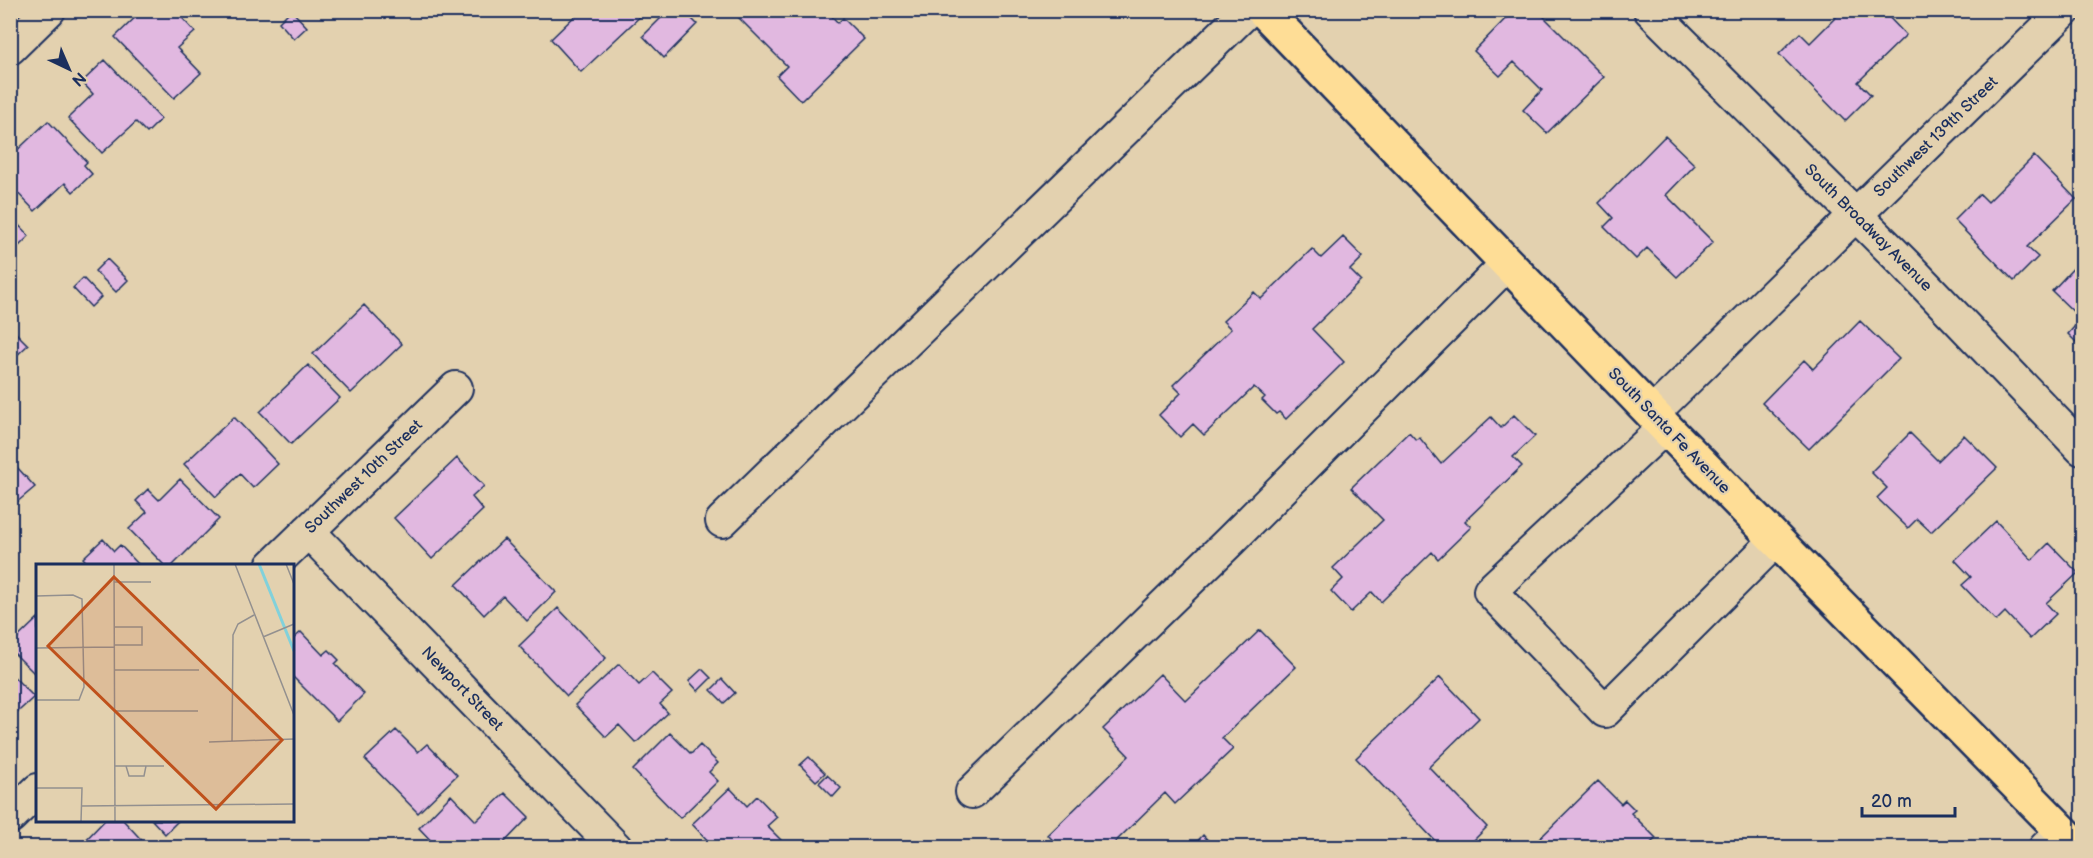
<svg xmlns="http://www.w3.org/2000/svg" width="2093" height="858" viewBox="0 0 2093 858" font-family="'Balsamiq Sans',sans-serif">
	<rect width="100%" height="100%" fill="#e3d1af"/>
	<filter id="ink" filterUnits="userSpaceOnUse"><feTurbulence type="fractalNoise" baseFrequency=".0167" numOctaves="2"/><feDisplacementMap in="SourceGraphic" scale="12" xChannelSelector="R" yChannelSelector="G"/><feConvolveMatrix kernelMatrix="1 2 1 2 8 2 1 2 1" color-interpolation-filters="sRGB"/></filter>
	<g filter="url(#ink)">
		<path fill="#e1b8e0" stroke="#1b2f5e" stroke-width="1.5" d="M143,10H175L195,32L177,48L201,73L174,98L115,37Z
			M291,10L307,27L294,39L279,22Z
			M581,10H647L581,72L551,39Z
			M669,10H683L697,24L664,58L643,36Z
			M740,10H826L838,23L843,18L864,39L801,101L777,76L787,66L736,15Z
			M1514,10H1537L1604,77L1547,133L1523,110L1542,90L1514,62L1500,76L1474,51Z
			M1843,10H1882L1906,35L1858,82L1871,95L1845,121L1779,54L1800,33L1810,43Z
			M105,60L161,119L147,133L136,122L102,153L68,118L93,94L82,82Z
			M48,121L87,162L84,165L92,174L73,192L65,183L35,211L10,185V157Z
			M1665,136L1695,165L1666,195L1713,242L1677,277L1647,248L1636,259L1604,227L1613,218L1599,203Z
			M2034,156L2076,199L2027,247L2038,257L2014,281L1954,220L1980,194L1988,202Z
			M10,216L29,236L10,255Z
			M1343,237L1363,257L1350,270L1361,281L1312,329L1344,362L1286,419L1279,412L1276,414L1262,400L1265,397L1254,387L1204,435L1193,424L1180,437L1159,415L1181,393L1173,385L1231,329L1223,321L1254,292L1261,299L1312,249L1321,258Z
			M107,259L128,280L116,292L95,271Z
			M2082,259V348L2068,334L2081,319L2052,291Z
			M83,278L101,297L91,307L73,288Z
			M364,305L402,344L351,393L313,354Z
			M1860,321L1899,359L1809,449L1762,403L1804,360L1813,369Z
			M10,327L28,345L15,357L10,352Z
			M308,365L340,398L291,444L260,412Z
			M1514,415L1535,436L1513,457L1522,466L1465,521L1471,527L1438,559L1432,552L1381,602L1372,592L1351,612L1331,591L1343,579L1333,568L1383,520L1351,488L1409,432L1416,440L1419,437L1441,464L1491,417L1501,428Z
			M234,417L278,464L253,488L240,474L216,497L184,464Z
			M1910,433L1938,461L1964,435L1997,468L1931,532L1917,519L1908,528L1877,498L1887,488L1871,472Z
			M457,458L484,486L472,497L483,510L432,559L394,518Z
			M16,466L35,487L10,508V471Z
			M180,479L219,519L172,566H165L129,529L147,512L136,501L148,489L159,500Z
			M1996,521L2032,560L2049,543L2078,573L2046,603L2056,614L2030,639L2005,612L1996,621L1962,585L1971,577L1955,560Z
			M103,539L114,551L120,545L140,566H90L83,558Z
			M504,539L556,592L527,621L503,596L484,615L456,585Z
			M558,608L606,658L567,696L519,646Z
			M38,618V677L10,649V645Z
			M1260,630L1296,667L1222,738L1233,749L1175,804L1165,793L1109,848H1060L1048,835L1129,756L1103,729L1160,674L1186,701Z
			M301,632L323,655L329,650L339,660L335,664L364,694L337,721L292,676V640Z
			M619,664L639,685L652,673L672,693L660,704L668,713L636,743L619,725L606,737L575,705Z
			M702,669L711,678L698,691L689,681Z
			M10,673L34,697L10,719Z
			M1440,677L1479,718L1429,767L1487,827L1466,848H1442L1356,758Z
			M722,679L735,693L724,703L711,690Z
			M396,730L418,752L427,744L457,775L418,813L365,759Z
			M670,733L691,754L700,745L718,763L709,772L718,781L680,818L633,770Z
			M809,757L825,773L816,781L800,765Z
			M827,775L841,788L833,797L819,783Z
			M1598,781L1621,804L1625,800L1635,810L1631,813L1656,838L1646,848H1530Z
			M730,788L747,806L757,796L777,817L767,826L781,840L773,848H715L692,824Z
			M505,793L529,817L499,848H438L419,828L451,795L476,821Z
			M105,820H123L149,848H78Z
			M152,820H179L165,834Z
			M1203,835L1215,848H1191Z"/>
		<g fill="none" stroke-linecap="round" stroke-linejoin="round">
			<defs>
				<path id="minor" d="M1650,10L1905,264L2082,449
					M10,48L49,10
					M1652,414L2065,10
					M1665,427L1490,591L1605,711L1776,540
					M722,521L1248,10
					M308,531L616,848
					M272,566L456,388
					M972,792L1231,540L1507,264
					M10,817L38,790
					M2045,848L2063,831"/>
				<path id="major" d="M1263,10L1665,427L2079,848"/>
			</defs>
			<use href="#minor" stroke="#1b2f5e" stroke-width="36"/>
			<use href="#major" stroke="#1b2f5e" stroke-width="38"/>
			<use href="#minor" stroke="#e3d1af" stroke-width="32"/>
			<use href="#major" stroke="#fedd96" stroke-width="33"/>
		</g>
	</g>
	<g text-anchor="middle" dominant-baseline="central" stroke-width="4.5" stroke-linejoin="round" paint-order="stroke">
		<g font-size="16" fill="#1b2f5e" stroke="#e3d1af">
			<text transform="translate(1936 137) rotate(-44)">Southwest 139th Street</text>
			<text transform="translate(1868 228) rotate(45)">South Broadway Avenue</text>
			<text transform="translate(1669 431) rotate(46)">South Santa Fe Avenue</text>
			<text transform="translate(364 477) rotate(-44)">Southwest 10th Street</text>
			<text transform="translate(462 689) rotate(46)">Newport Street</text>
		</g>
	</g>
	<g transform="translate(36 564)">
		<rect width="258" height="258" fill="#e3d1af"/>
		<path fill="none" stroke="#81d1db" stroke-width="3" d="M223,0L258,87"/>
		<path fill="none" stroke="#93908f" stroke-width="1.5" d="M78,0L79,258M199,0L258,151M250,0L258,20M78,18H115M0,32L37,31L46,35L48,123L43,136H0M79,63H106V81H79M227,73L258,60M0,84L78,83M79,106H163M79,147H162M173,178L258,175M196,178L197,71L202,60L218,51M79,202H128M90,202L93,212H108L110,202M0,224H46L45,258M45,242L258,240"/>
		<path fill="#bf511c" fill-opacity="0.15" stroke="#bf511c" stroke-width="3" d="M78,13L246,176L180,245L12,82Z"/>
		<rect width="258" height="258" fill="none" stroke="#1b2f5e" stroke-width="3"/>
	</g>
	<rect width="2093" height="858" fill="none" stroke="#e3d1af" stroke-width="36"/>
	<rect x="18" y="18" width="2057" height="822" fill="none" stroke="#1b2f5e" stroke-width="2" filter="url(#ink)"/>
	<g transform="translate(69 69) rotate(136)" stroke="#e3d1af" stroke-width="4.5" paint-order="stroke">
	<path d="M0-4.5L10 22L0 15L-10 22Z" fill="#1b2f5e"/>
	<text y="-9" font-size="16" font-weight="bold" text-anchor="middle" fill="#1b2f5e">N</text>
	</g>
	<path d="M1862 807v9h93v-9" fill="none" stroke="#1b2f5e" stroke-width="3"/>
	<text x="1871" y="807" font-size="18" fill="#1b2f5e" stroke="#e3d1af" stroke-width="4.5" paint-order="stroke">20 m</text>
</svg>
